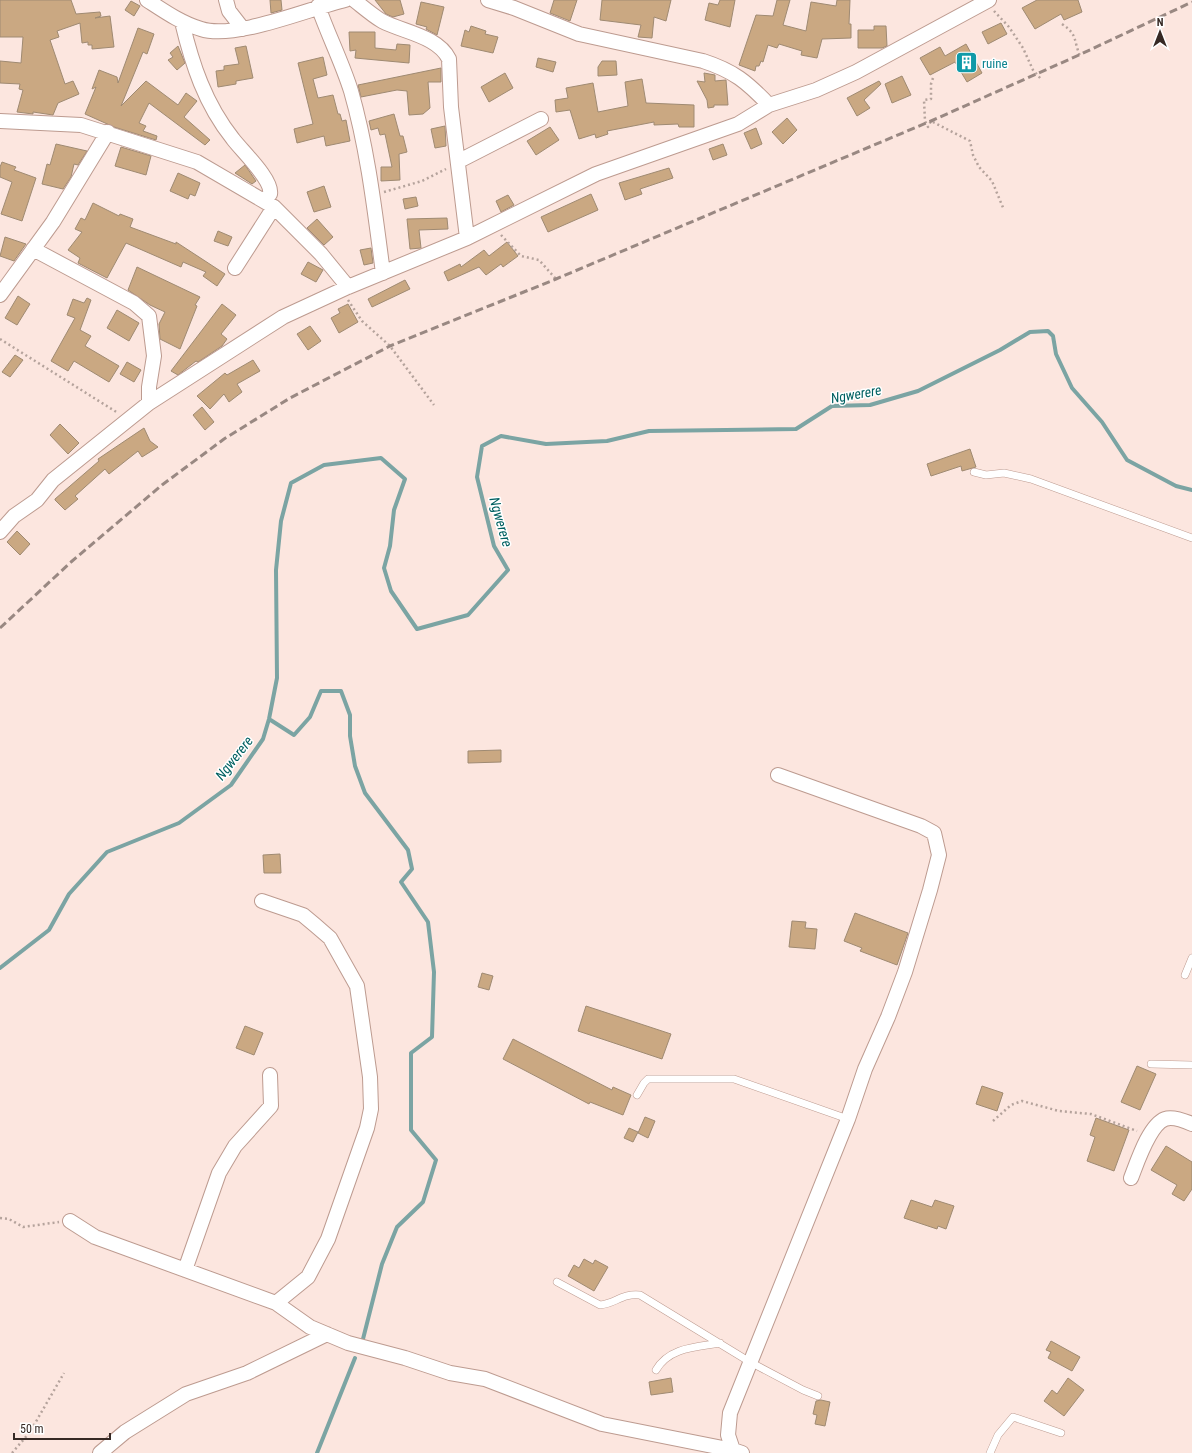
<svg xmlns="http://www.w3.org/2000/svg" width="1192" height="1453" viewBox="0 0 1192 1453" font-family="'Roboto Condensed',sans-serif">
	<rect width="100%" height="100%" fill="#fce6df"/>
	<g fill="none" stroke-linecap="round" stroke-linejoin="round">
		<path stroke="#7ba4a3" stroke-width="4" d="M269,719L294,735L310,717L321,691H341L350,715V736L355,766L365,793L408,850L412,869L401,882L428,922L434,972L432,1037L411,1053V1130L436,1160L423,1202L397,1227L382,1264L363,1339
			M0,968L49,930L69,894L107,852L179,823L231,785L263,739L269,719L277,678L276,570L281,521L291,483L324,465L381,458L405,479L394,510L390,546L384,568L391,591L417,629L468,615L508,570L494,546L477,477L482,446L501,436L546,444L607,441L649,431L796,429L832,406L870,405L918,391L1000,350L1030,332L1048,331L1053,336L1056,354L1072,388L1102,422L1127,460L1176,486L1192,490
			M317,1453L355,1358"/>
	</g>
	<path fill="#caa882" stroke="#9f8a72" d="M0,0H71L76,14L100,12L101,16L95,18L110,16L114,47L92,49V45H88V42L82,43L80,23L57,31L59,37L50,40L65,84L73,81L79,94L58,103L53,115L33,112V114L17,112L23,90L19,89L20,84L0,83V61L21,63L23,37H0Z
		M270,0H281L282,10L271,13Z
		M375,0H400L404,14L393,17L386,14Z
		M554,0H577L570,21L550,13Z
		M602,0H671L666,21L654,17L652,38L638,37L641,25L600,20Z
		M720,0H735L730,27L705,20L709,3L718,5Z
		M777,0H790L783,25L806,31L811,2L836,6L837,0H850L849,24H851V38L822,39L817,58L801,55L802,51L779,44L777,48L768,45L763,62L761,61L759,66H756L755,71L739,65L756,15L773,16Z
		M1037,0H1078L1082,12L1064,20L1061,14L1035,29L1022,8Z
		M131,1L140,6L134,16L125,10Z
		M421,2L444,7L437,35L426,29L427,27L416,24Z
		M1001,23L1007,34L988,44L982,32Z
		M471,26L486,31L485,34L498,37L493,53L461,46L465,30L469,32Z
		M874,26H886L887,46L882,48H858V30H874Z
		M138,28L154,34L147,54L143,52L121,106L146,81L178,105L186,93L197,101L184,117L210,140L205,145L149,103L139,123L146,126L143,131L157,136L156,140L114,127L85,114L96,87L92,89L99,70L117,77L118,83Z
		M349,32H375V48L396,50L397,44L410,45L409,63L355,58L356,50L350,51Z
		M966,44L982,73L967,82L955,62L930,75L920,58L940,47L945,56Z
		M178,46L185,63L177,70L168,60L173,57L170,53Z
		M246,46L253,78L236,81V84L218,87L216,71L224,70V66L239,64L235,48Z
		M323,57L327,75L313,79L318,98L333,95L338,114H340L342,121L346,120L350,141L326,146L324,136L297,143L294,129L313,124L298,63Z
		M538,58L556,62L553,72L536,67Z
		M602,61H616L617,75L598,76V67Z
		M441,68V82H428L430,108L423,114L409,115L407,91L397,90L361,97L358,85Z
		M505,73L513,88L489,102L481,87Z
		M704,73L715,75V81L726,80L728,105H714V107L708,108L707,100L697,81L705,82Z
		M902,76L911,95L892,103L885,84Z
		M642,79L646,103L694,105V127H679L678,124L654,125V122L607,131L608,134L596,138L595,134L579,139L570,110L556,112L555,100L568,98L566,88L593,83L598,112L628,106L625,82Z
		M879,81L881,84L864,100L870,108L857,116L847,98Z
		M394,114L400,136H403L407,152L399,154L400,180L381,181V167H392L385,134L380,135L378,128L371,130L369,121Z
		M787,118L797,130L783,144L772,132Z
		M445,126L446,146L435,148L431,129Z
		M550,127L559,140L536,155L527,141Z
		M756,128L762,144L751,149L744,133Z
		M56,144L87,151L78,165L74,164L71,177L63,189L42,184L47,164L50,165Z
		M723,144L727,155L713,160L709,149Z
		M121,147L151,156L146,175L115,166Z
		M2,162L16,167L14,170L36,178L22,221L1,214L12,182L0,177V167Z
		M245,165L256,181L252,184L235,173Z
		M669,168L673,178L640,189L642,194L625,200L619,183Z
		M178,173L200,183L195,196L190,194L188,199L170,191Z
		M324,186L331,207L314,212L307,192Z
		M591,194L598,210L548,232L541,217Z
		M508,195L514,205L501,212L496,201Z
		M416,197L418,206L405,209L403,199Z
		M93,203L119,216L120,214L133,219L130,227L176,244V242L225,274L217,286L203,276L206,272L183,262L181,267L126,243L107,278L78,263L80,258L68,250L82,232L75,229L81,218L85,220Z
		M447,218L448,229L419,230L421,248L410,249L407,219Z
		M317,219L333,237L324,245L307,228Z
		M218,231L232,237L228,246L214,241Z
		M5,237L26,244L14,261L0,256Z
		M507,242L518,256L503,267L501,264L486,275L479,267L448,281L444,272L460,264L461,267L484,250L489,256Z
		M371,248L373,263L364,265L360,250Z
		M308,262L323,270L316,282L301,274Z
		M137,267L200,297L195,305L197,306L180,349L160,339L159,324L165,312L150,305L128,290Z
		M405,280L410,289L372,307L368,299Z
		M18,296L30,304L17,325L5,318Z
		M87,298L91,300L80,330L91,336L85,346L119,366L109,382L74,361L68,371L51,361L75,318L67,315L73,299L84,303Z
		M222,304L236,315L221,334L227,339L222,346L198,362L196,361L178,375L171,371Z
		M348,304L358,322L339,333L331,318L340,313L338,309Z
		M117,310L139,323L129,341L107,328Z
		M310,326L321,341L308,350L297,334Z
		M15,355L23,360L10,377L2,372Z
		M253,360L260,371L237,384L242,392L229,402L224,394L210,409L197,396L225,373L227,375Z
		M127,362L141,370L134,382L120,374Z
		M202,407L214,422L205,430L193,415Z
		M60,424L79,443L68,454L50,435Z
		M144,428L150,441L158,447L142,457L138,451L109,474L105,469L75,496L78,499L65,510L55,500V499L99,461L98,459Z
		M970,449L976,467L962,471L961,466L931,476L927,464Z
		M17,531L30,544L20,555L7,542Z
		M501,750V762L468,763V751Z
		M280,854L281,873H264L263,855Z
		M855,913L908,933L897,965L860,951L862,948L844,941Z
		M792,921L806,922L805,928L817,929L815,949L789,947Z
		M482,973L493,976L489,990L478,987Z
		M586,1006L671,1034L662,1059L578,1031Z
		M245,1026L263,1033L254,1055L236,1048Z
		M513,1039L612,1090L613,1087L631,1095L623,1115L590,1102L589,1104L503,1059Z
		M1137,1066L1156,1074L1140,1110L1121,1102Z
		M982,1086L1003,1093L997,1111L976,1104Z
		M645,1117L655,1121L648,1138L638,1133Z
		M1096,1118L1129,1130L1114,1171L1087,1161L1095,1137L1090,1135Z
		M629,1128L638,1132L633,1142L624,1138Z
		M1166,1146L1192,1162V1189L1184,1201L1172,1194L1177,1185L1151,1170Z
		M911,1200L932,1207L935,1200L954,1206L946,1229L938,1226L937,1229L904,1218Z
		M584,1259L593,1264L595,1260L608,1267L594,1291L568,1276L574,1265L579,1268Z
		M1051,1341L1080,1357L1072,1371L1048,1358L1051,1352L1046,1350Z
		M671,1378L673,1392L651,1395L649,1382Z
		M1068,1378L1084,1390L1064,1416L1044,1401L1052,1390L1057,1394Z
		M821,1400L830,1402L825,1426L815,1424L817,1415L813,1414L816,1401Z"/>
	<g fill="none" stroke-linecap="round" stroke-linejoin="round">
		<defs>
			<path id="service" d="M974,472L986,475L1004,473L1031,479L1192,538
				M1185,975L1192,958
				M1151,1064L1192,1065
				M637,1095L644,1083L648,1079H734L848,1119
				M557,1282L600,1305C615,1304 622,1293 640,1295L750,1362L803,1390L818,1396
				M656,1370C669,1347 697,1347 720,1343
				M990,1453L998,1435L1013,1417L1061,1433"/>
			<path id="minor" d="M147,0C164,11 181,23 201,29C235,40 308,9 345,0
				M226,0L229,11L243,29
				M354,0C363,7 372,15 382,21C403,32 438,36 449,59L451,107L467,238
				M488,0L514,8L579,34L703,61C734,71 747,82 769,105
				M318,6C328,35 342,62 351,91C368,150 375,213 383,273
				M182,22C192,64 205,104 233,139C242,151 273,180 270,194L265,200
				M0,121L81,125L197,162L274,207L321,254L348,287
				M459,161L541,119
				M33,249L134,303L149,316L154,356L149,387V403
				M235,268L274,207
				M0,295L53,222L108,132
				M0,532L14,516L37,500L53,480L149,403L283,317L348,287L467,238L596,174L738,124L769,105L816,90L856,72L989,0
				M262,901L303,915L315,925L330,938L357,986L370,1077L371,1109L367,1128L328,1239L308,1277L276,1303
				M1131,1178C1137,1163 1149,1125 1165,1119C1173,1116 1185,1121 1192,1124
				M70,1221L95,1237L276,1303L310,1327L348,1343L405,1358L450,1373L485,1379L602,1424L733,1450
				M185,1270L219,1173L235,1146L271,1106L270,1075
				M100,1453L125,1432L186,1394L247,1373L327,1334
				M742,1453L733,1450L728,1435L730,1413L848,1119L865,1069L888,1017L905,972L930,890L939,855L934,833L921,826L778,775"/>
		</defs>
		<use href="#service" stroke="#bd9b90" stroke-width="8"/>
		<use href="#minor" stroke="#bd9b90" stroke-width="16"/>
		<path stroke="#b5a39c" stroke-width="2.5" stroke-dasharray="2 3" stroke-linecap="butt" d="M994,11L1009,27L1023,48L1033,70L1041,79
			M1062,24C1078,35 1073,39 1080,56L1079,55
			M933,78L931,84V99L924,100L925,121L928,127L931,121L970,141L973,155L979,167L992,181L1004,210
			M384,192L422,181L446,169
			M501,235L521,256L539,260L556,279
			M348,300L362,321L390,346L434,405
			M0,339L118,413
			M993,1121L1011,1105L1022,1101L1059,1111L1091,1114L1137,1131
			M0,1218L9,1219L23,1227L59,1222
			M12,1453L30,1432L64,1373"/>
		<use href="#service" stroke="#fff" stroke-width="7"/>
		<use href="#minor" stroke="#fff" stroke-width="14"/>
		<path stroke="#998882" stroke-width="3" stroke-dasharray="8 4" stroke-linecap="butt" d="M0,628L71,562L162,485L224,439L290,398L390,346L556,279L931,121L1079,55L1192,2"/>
	</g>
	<defs>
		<symbol id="building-square" viewBox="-11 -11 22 22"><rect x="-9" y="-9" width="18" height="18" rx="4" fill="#0f9aa8" stroke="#fff"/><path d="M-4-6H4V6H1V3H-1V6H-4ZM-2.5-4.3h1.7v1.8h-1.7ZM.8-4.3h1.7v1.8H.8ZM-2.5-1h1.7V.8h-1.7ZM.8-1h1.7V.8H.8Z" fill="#fff"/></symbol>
	</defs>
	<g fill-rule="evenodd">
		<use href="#building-square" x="954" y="50" width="25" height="25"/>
	</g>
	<g text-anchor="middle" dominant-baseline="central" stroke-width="3" stroke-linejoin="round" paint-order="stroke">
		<g font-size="13" fill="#0d838f" stroke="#fff" text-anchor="start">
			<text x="982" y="63">ruine</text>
		</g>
		<g font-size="14" font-style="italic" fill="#006061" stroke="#fff">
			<text transform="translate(856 394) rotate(-10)">Ngwerere</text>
			<text transform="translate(501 522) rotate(74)">Ngwerere</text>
			<text transform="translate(234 758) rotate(-52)">Ngwerere</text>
		</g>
	</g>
	<g transform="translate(1160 32)" stroke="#ffffff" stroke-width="3" paint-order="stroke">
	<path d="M0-3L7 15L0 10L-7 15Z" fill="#362924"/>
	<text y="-6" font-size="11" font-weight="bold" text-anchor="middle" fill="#362924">N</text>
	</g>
	<path d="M14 1433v6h96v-6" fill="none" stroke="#362924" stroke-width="2"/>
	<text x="20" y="1433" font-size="12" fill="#362924" stroke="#ffffff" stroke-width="3" paint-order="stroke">50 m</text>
</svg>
